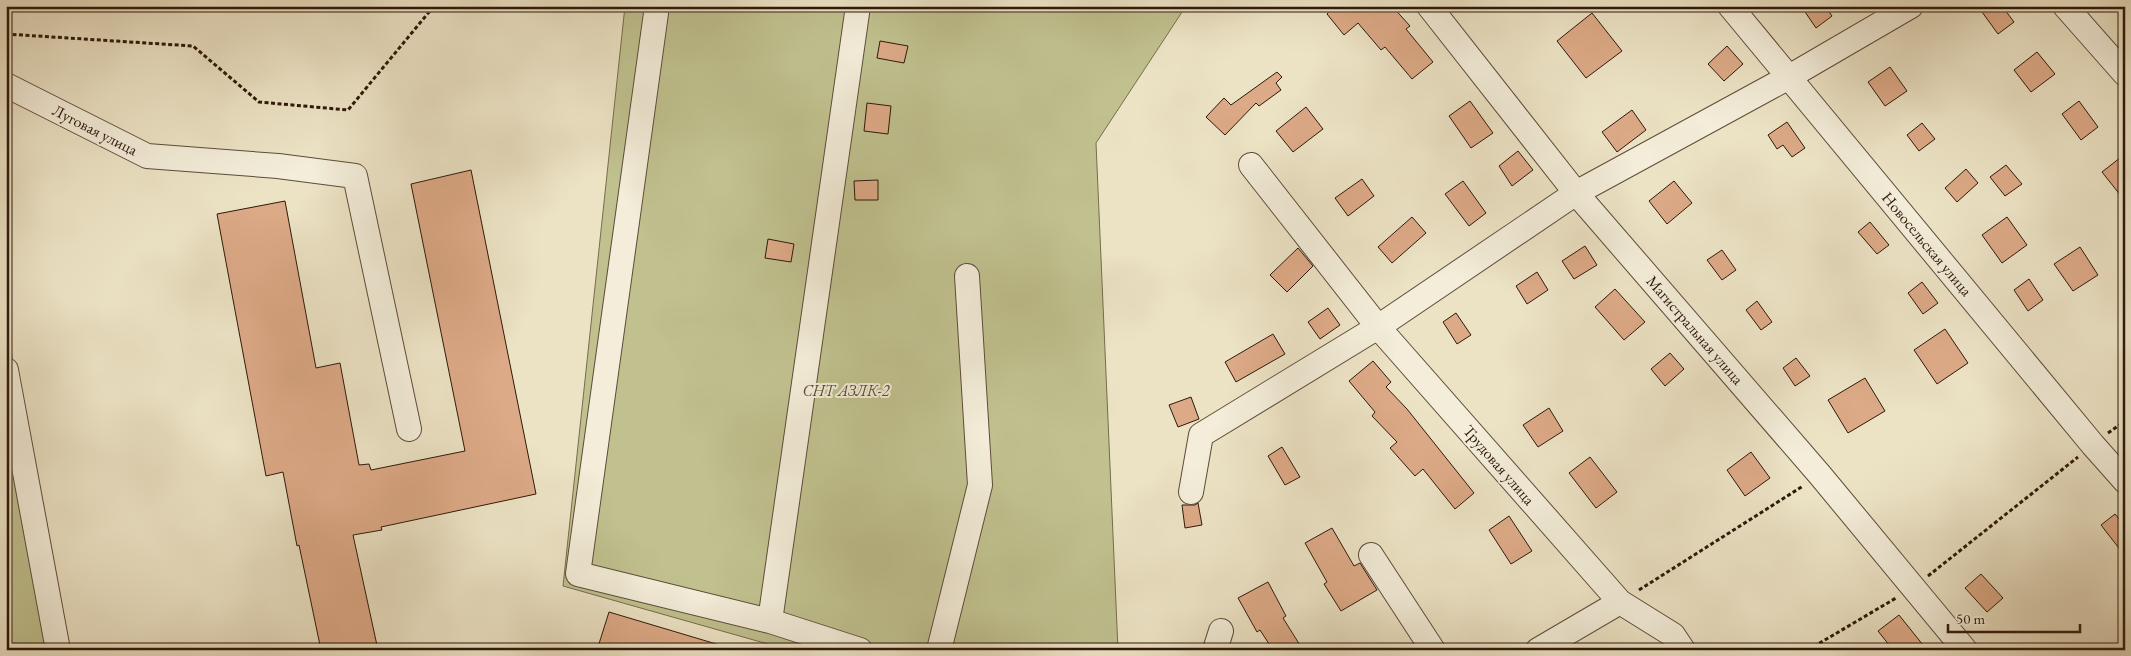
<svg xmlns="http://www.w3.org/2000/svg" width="2131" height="656" viewBox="0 0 2131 656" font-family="'EB Garamond',serif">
	<rect width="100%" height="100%" fill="#ece3c5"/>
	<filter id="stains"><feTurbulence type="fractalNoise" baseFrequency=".004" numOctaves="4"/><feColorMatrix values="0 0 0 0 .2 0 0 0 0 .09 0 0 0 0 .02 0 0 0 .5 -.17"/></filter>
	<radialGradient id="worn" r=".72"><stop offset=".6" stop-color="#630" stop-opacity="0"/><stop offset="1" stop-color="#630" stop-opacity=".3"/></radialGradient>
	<path fill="#c0c18f" stroke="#776c4d" d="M625,6H1186L1096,143L1118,650H789L563,586Z
		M6,323L65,650H6Z"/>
	<path fill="#ddaa87" stroke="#2e180b" d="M1335,6H1392L1410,26L1406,29L1433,62L1412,79L1385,47L1381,50L1358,23L1344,35L1327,14Z
		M1801,6H1825L1832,16L1816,28Z
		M1989,6H2002L2014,22L1998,34L1982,12Z
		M1592,13L1622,51L1586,78L1557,41Z
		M880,41L908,46L904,63L877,58Z
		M1727,46L1743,64L1724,81L1708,64Z
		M2037,52L2055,74L2031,92L2014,70Z
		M1890,67L1907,91L1885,106L1868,82Z
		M1277,72L1282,77L1276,83L1281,90L1259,106L1256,103L1225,135L1206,117L1224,98L1231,105Z
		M1470,101L1493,133L1471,148L1449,116Z
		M2079,101L2098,127L2081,140L2062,114Z
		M867,103L891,106L888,134L864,131Z
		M1306,107L1323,129L1293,152L1276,131Z
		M1632,110L1646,130L1617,152L1602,132Z
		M1787,122L1805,148L1792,157L1783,145L1777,149L1768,135Z
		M1922,123L1935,139L1919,151L1907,135Z
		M1518,151L1533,170L1512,186L1499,166Z
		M2125,154V201L2102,172Z
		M2006,165L2022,184L2005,196L1990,177Z
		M1966,169L1978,183L1957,202L1945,188Z
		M471,170L536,494L381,527L382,530L353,535L378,650H321L299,545L297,546L283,472L266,476L217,214L285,201L316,368L340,363L359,465L369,464L371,470L465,451L411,184Z
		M1362,179L1374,196L1348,216L1335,198Z
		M878,180V200H855L854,181Z
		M1463,181L1486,213L1469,226L1445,194Z
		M1674,181L1692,203L1667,224L1649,201Z
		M1412,217L1426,233L1392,263L1378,247Z
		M2007,217L2027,245L2002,263L1982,235Z
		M1870,222L1889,245L1877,254L1858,232Z
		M768,239L794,244L791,262L765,258Z
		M1585,246L1597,265L1574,279L1562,261Z
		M2080,247L2098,275L2073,291L2054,264Z
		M1298,248L1313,266L1287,292L1270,275Z
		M1722,250L1736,270L1722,280L1707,260Z
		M1537,272L1548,290L1527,304L1516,286Z
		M2029,279L2043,300L2028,311L2014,290Z
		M1922,282L1938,303L1923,314L1908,293Z
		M1615,289L1645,322L1624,340L1595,307Z
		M1757,301L1772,322L1761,330L1746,310Z
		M1328,308L1340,325L1320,339L1308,322Z
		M1456,313L1471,335L1457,344L1443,322Z
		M1945,329L1968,363L1937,384L1914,350Z
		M1273,334L1285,354L1236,382L1225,362Z
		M1670,353L1684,369L1665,386L1651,369Z
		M1796,358L1810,376L1795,386L1783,368Z
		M1373,361L1391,382L1386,387L1407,409L1474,493L1455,509L1423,469L1415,476L1390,448L1397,442L1372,416L1375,412L1349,381Z
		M1865,378L1885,411L1848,433L1828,400Z
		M1191,397L1199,419L1178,427L1169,405Z
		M1549,408L1563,431L1538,447L1523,425Z
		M1282,447L1300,477L1285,485L1268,456Z
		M1751,452L1770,478L1745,496L1727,470Z
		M1590,457L1617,492L1596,508L1569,473Z
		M1198,503L1202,525L1185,528L1182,505H1195Z
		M2115,514L2125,526V556L2101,525Z
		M1509,516L1532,551L1511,564L1489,530Z
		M1332,528L1354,566L1360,563L1377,590L1341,611L1324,584L1327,582L1305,543Z
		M1981,574L2003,598L1987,612L1965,588Z
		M1268,582L1286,616L1283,618L1303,650H1273L1260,630L1257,632L1238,598Z
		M609,612L723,646V650H597Z
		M1899,615L1927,650H1893L1878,631Z"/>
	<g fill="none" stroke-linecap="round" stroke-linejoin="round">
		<defs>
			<path id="minor" d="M657,6L578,574L770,621L860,650
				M1429,6L1576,193L1820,475L1965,650
				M1730,6L2093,445L2125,481
				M2065,6L2125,74
				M6,85L147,156L278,166L355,176L409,429
				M1251,165L1378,327L1620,602L1673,635L1683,650
				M6,370L58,650
				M1191,492L1201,435L1378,327L1576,193L1789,77L1911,6
				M1371,555L1433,650
				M770,621L858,6
				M939,650L980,485L967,276
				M1215,650L1221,631
				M1538,650L1620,602"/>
		</defs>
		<use href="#minor" stroke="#5e4b3a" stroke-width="26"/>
		<path stroke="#2e180b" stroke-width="3" stroke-dasharray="4 2.5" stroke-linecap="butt" d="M6,34L193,46L259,102L348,110L434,6
			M2108,433L2125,421
			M1928,576L2078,457
			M1639,590L1803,486
			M1808,650L1896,598"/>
		<use href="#minor" stroke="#f3edd9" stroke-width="24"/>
	</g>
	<g text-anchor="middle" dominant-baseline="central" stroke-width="4" stroke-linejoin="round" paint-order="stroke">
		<g font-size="16" fill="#2e180b" stroke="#f3edd9">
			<text transform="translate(95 130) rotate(27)">Луговая улица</text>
			<text transform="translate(1927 244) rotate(50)">Новосельская улица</text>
			<text transform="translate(1695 330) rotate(49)">Магистральная улица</text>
			<text transform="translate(1499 465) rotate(49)">Трудовая улица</text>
		</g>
		<g font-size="16" font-style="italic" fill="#5a4b33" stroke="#f3edd9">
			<text x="846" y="390">СНТ АЗЛК-2</text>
		</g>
	</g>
	<rect width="2131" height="656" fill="none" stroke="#ece3c5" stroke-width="25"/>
	<rect x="8" y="8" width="2116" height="641" fill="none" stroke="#2e180b" stroke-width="2.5"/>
	<rect x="12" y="12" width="2106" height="631" fill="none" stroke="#2e180b"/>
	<path d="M1948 624v8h132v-8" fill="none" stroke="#2e180b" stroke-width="2.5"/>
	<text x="1956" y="624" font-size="15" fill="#2e180b" stroke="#f3edd9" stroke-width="4" paint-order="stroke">50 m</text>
	<rect width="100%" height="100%" filter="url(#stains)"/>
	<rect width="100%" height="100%" fill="url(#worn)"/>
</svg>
